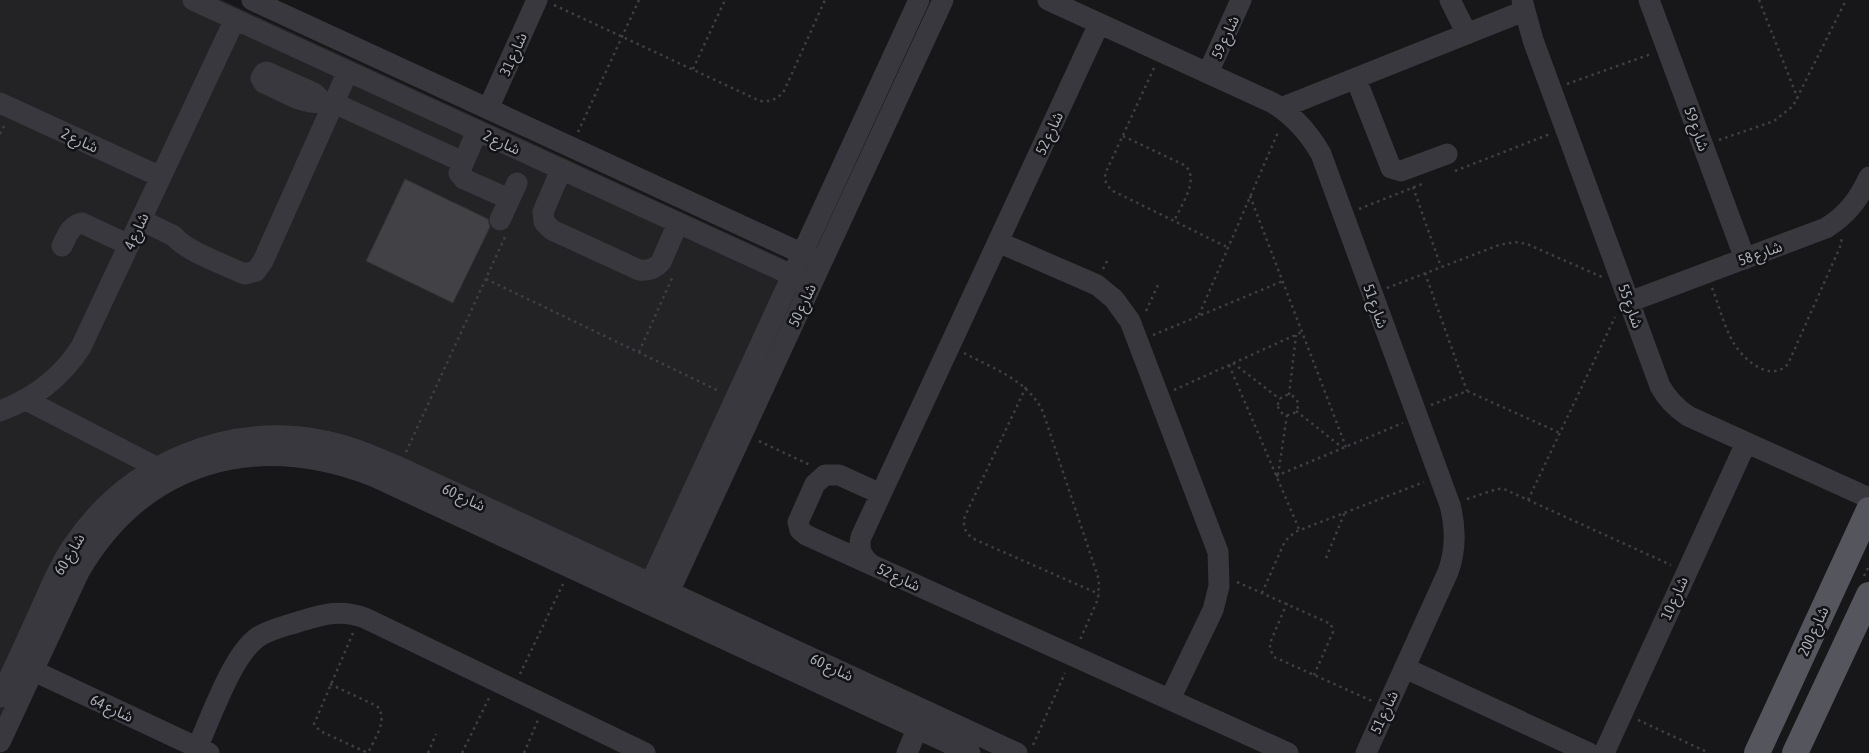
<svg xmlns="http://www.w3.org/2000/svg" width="1869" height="753" viewBox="0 0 1869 753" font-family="'Asap Condensed','Noto Sans Arabic',sans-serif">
	<rect width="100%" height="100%" fill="#171719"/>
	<path fill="#232326" d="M0,0H222L806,269L655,595L324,451L140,488L0,721Z"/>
	<path fill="#414146" stroke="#323135" d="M405,179L488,219L490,227L453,303L366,261Z"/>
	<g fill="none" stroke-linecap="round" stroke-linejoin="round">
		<path stroke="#3e3f45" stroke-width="2.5" stroke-dasharray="2.5 4" stroke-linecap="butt" d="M1759,0L1798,99
			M554,5L760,101C771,102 778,99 784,91L825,0
			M1154,68L1105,174L1106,183L1111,190L1229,248
			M693,69L725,0
			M1567,84L1651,54
			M578,132L639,0
			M0,134L5,124
			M1123,136L1184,165C1201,177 1181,206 1174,221
			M1719,140L1774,121L1793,106L1846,0
			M1455,171L1550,134
			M1413,187L1441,267
			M1250,196L1346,447
			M1359,209L1422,184
			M1103,269L1108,259
			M1425,273L1467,391
			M486,279L719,391
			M1387,288L1499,245L1515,242L1527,244L1602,277
			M1712,288C1719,305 1723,324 1732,340C1741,358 1770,384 1788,364L1840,247L1842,238
			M1146,311L1158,285
			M1199,315L1279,130
			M1153,335L1283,281
			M639,352L673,276
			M964,353C994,369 1028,380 1043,412L1099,580L1098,599L1080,640
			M1233,363L1280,399
			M1229,365L1299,529
			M1026,387L965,516C962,527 966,535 976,540L1099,594
			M1174,390L1302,332
			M1289,395L1296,335
			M1278 405a10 10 0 1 1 20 0a10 10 0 1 1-20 0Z
			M1431,405L1467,391L1560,433
			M1296,411L1343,448
			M759,441L810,465
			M406,452L505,237
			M1278,475L1287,415
			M1276,476L1403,423
			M1467,499L1497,489H1504L1671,565
			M1528,500L1615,317
			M1326,558L1345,512
			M1864,576L1869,566
			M1237,582L1331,624L1333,632L1314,675
			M1262,593L1285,541L1295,532L1424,482
			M1287,603L1270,643V649L1274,657L1372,701
			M353,633L314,724L320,731L368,753
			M520,674L563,584
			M330,684L377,706C389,720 374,739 368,753
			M1638,720L1709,753
			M1033,745L1065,673
			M428,753L436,734
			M462,753L489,698
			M524,753L538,720"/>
		<path stroke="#38383e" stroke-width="21" d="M193,0L811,284
			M252,0L814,259
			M1048,0L1273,103C1294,116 1309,133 1321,154L1450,505C1456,528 1456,550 1448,572L1366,753
			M1450,0L1467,34
			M1522,0L1533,40L1660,386C1667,399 1676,408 1688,416L1869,498
			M1649,0L1745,259
			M1099,24L861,537C858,549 862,558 872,565L1288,753
			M267,72L314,93L322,101C308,108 279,89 264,83L261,78L264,73Z
			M1208,73L1241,0
			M1356,79L1391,168L1401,171L1447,154
			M0,103L161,177
			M334,103L463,162
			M1281,108L1524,11
			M488,109L537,0
			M477,131L459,173L464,179L509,199
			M561,170L543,212L544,222L552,230L639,270C648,271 655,269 661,262L678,223
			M141,220L174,236C184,250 223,264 240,272L245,274L256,271L263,261L348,71
			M500,220L517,183
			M998,242L1097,285L1114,299L1130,321L1218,552L1219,586L1213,610L1170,699
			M62,246C67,236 70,225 82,223L129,245
			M1629,302L1826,228C1847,215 1859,199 1869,177
			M26,400L156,467
			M0,411C35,398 61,378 81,347L235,19
			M872,565L806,535L800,530L798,522L815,484L825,475H839L881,494
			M645,595L919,0
			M663,605L943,0
			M21,665L209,753
			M1405,668L1589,753
			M0,697C15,666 29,635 43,604C52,584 61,562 74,544C129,463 228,421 325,441C351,446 375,457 399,467L1017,753
			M0,742L79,572C144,460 256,431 373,476L970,753
			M197,748C211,718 232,655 258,637C270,629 286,626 301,621C324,614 341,609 365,618L645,753
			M907,753L923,715
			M1604,753L1746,443"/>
		<path stroke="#54555d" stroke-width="26" d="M1757,753L1869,510
			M1795,753L1869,595"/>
	</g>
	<g text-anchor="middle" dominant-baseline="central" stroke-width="5" stroke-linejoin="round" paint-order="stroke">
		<g font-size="15" fill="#a9acb9" stroke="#121214">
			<text transform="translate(1225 37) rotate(-65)">شارع 59</text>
			<text transform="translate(513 54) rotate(-66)">شارع 31</text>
			<text transform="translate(1697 129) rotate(70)">شارع 59</text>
			<text transform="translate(1049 133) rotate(-65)">شارع 52</text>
			<text transform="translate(80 140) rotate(25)">شارع 2</text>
			<text transform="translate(502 142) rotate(25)">شارع 2</text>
			<text transform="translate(136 231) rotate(-65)">شارع 4</text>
			<text transform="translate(1760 253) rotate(-20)">شارع 58</text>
			<text transform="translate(802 305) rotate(-65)">شارع 50</text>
			<text transform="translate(1376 306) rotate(70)">شارع 51</text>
			<text transform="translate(1631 306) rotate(70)">شارع 55</text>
			<text transform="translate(464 497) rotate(25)">شارع 60</text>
			<text transform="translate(69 554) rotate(-59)">شارع 60</text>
			<text transform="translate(899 577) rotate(25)">شارع 52</text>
			<text transform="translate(1674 598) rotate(-66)">شارع 10</text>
			<text transform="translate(1813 631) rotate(-65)">شارع 200</text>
			<text transform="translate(832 667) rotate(25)">شارع 60</text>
			<text transform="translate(112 708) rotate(25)">شارع 64</text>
			<text transform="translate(1384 712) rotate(-65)">شارع 51</text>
		</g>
	</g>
</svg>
